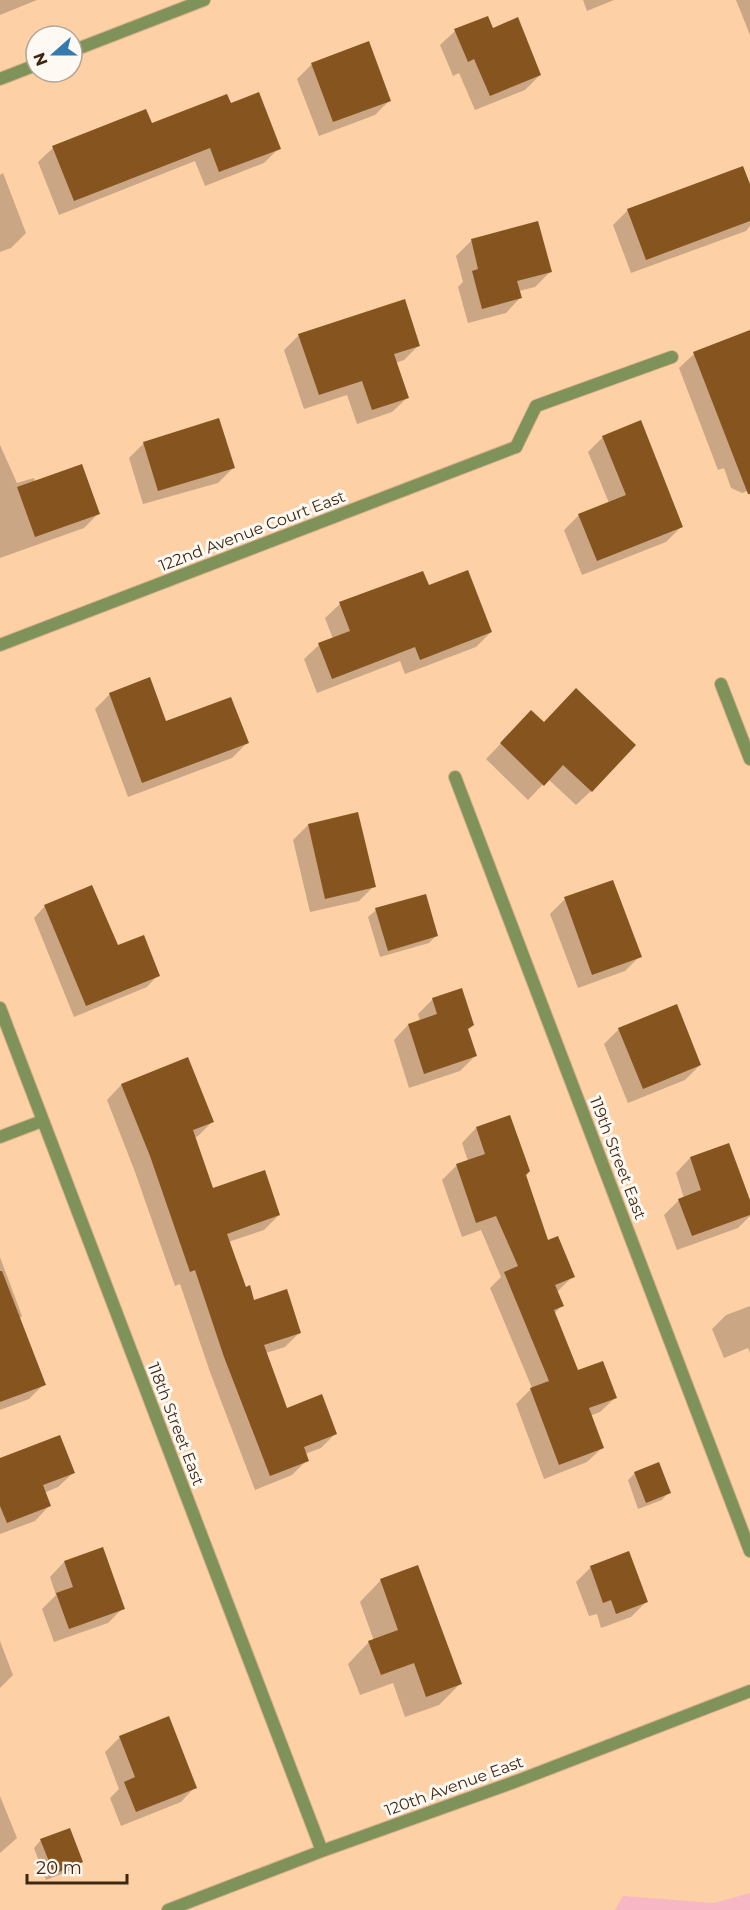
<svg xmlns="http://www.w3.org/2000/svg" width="750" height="1910" viewBox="0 0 750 1910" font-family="Montserrat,sans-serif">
	<rect width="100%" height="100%" fill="#fdd0a5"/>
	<path fill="#f7b7c5" d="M750,1893V1910H615L623,1896L714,1903Z"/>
	<path fill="#0003" d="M0,0H37L0,15Z
		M583,0H614L587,11Z
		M736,0H750V35Z
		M492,30L540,75L525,90L475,110L459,73L453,76L440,45L455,31Z
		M312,64L390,100L375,115L319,136L297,79Z
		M230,105L279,148L264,163L205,186L195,161L59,215L38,162L53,148Z
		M3,173L26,233L11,248L0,252V175Z
		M750,188V226L746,231L631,273L613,225L628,210Z
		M537,223L550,272L535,287L519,291L520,298L506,313L468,323L458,287L463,282L456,256L471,241Z
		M750,332V490L742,493L731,488L724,468L718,470L679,368L694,354Z
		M299,335L419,345L404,360L395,363L407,398L392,412L357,424L347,395L304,409L284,350Z
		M603,437L681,527L666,542L582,575L564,530L579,515L609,503L588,452Z
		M144,443L233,468L218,483L143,504L129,458Z
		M0,445L17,483L34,478L35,482L98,514L84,528L0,558Z
		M428,587L491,632L476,647L405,674L400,661L317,693L304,659L319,645L333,639L325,618L340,604Z
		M110,694L165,723L247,743L232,758L128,797L95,709Z
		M531,712L591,791L576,805L548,779L528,800L486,759Z
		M357,814L374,886L359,901L310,912L293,840L308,825Z
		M565,899L640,956L625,971L578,988L550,914Z
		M45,906L117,947L158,975L147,987L74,1017L34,918Z
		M376,910L437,935L429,943L380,957L368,917Z
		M433,999L466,1030L475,1056L460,1071L409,1088L394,1040L408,1025L420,1021L418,1014Z
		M619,1029L700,1065L685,1080L628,1103L604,1044Z
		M188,1059L213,1121L198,1136L194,1138L212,1190L279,1215L264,1230L228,1242L245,1289L253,1302L300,1332L285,1347L266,1353L286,1410L336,1433L321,1448L305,1454L307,1460L292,1475L255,1490L210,1372L180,1284L175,1286L135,1172L107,1100L121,1085Z
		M476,1128L524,1175L547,1242L573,1276L557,1292L562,1305L554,1314L577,1372L615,1398L600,1412L590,1416L602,1448L587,1462L544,1479L516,1404L532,1388L490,1288L501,1277L481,1230L462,1237L442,1180L456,1166L468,1161L462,1143Z
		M690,1158L750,1205V1216L738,1228L677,1250L664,1215L679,1200L684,1198L676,1173Z
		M0,1257L22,1316L19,1319L44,1384L29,1399L0,1410Z
		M750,1306V1353L748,1348L724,1358L712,1329L726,1315Z
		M0,1460L73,1473L58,1487L44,1493L49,1506L35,1521L0,1534Z
		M635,1473L669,1492L662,1500L638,1509L628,1480Z
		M64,1562L123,1608L108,1623L54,1642L42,1609L56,1595L50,1577Z
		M591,1567L646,1602L631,1617L601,1628L597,1614L589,1616L576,1582Z
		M381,1580L460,1684L439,1705L405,1717L393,1683L360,1695L348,1664L369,1642L374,1641L360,1602Z
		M0,1641L13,1675L0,1688Z
		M120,1737L195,1787L181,1802L121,1826L110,1798L119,1789L105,1752Z
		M0,1796L17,1838L0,1853Z
		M41,1840L81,1862L74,1869L46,1880L34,1848Z"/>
	<path fill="#86551f" d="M488,16L493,28L518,17L541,75L490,96L474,59L468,62L454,29Z
		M369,41L391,101L333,122L311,63Z
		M259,92L281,149L219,172L210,148L74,201L52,146L146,109L152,123L227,94L231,103Z
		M743,166L750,184V221L646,260L627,209Z
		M538,221L552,272L517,281L522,298L482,309L472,271L478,269L471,239Z
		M405,299L420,346L394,354L409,398L372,410L362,381L319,395L298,334Z
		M750,330V494H748L693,352Z
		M219,418L235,468L158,491L143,442Z
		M641,420L683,527L597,561L578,514L626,495L602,436Z
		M82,464L100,514L35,537L17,487Z
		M468,570L492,632L420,660L415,647L332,679L318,643L350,631L339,602L423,571L429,585Z
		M150,677L166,721L231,697L249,743L142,783L109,693Z
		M576,688L636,745L592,792L563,765L544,786L500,743L531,710L544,722Z
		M358,812L376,887L325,899L308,824Z
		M613,880L642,957L592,975L564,897Z
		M92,885L118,945L144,935L160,976L86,1006L44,905Z
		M426,894L438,936L388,951L375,908Z
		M462,988L474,1025L468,1029L477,1056L424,1074L408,1024L437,1014L432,998Z
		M677,1004L701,1065L643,1089L618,1028Z
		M188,1057L214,1122L193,1130L213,1188L265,1170L280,1215L227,1234L246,1287L250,1285L254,1300L287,1289L301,1333L264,1345L287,1408L322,1394L337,1434L304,1447L309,1461L270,1476L224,1357L195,1270L190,1272L150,1156L121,1084Z
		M510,1115L530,1171L526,1175L548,1240L558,1236L575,1277L555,1285L564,1306L554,1310L578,1370L603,1361L617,1398L589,1408L604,1448L559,1465L530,1388L549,1381L504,1272L518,1266L496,1216L476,1223L456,1164L485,1154L476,1127Z
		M729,1143L750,1200V1215L692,1236L678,1199L701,1190L690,1157Z
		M0,1271H2L46,1385L0,1402Z
		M60,1435L75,1473L43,1485L51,1506L7,1523L0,1506V1458Z
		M659,1462L671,1493L646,1503L634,1472Z
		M103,1547L125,1609L69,1629L56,1593L73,1587L64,1561Z
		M629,1551L648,1602L616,1614L611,1600L603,1603L590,1566Z
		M418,1565L462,1684L426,1697L414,1663L381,1675L368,1641L398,1630L380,1579Z
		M169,1716L197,1788L136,1812L124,1782L135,1777L119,1736Z
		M70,1828L83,1862L54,1874L40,1839Z"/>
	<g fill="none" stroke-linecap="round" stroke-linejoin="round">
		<defs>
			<path id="lane" d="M516,447L536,406L672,357"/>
			<path id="street" d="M72,51L204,0
				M0,79L36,65
				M0,645L516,447
				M721,684L750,759
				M455,777L750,1551
				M0,1008L322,1851
				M0,1137L42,1121
				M168,1910L322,1851L517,1781L750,1691"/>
		</defs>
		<use href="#lane" stroke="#d7ae88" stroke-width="14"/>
		<use href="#street" stroke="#d7ae88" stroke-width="14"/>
		<use href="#lane" stroke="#7e9259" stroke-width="12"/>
		<use href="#street" stroke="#7e9259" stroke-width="12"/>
	</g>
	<g text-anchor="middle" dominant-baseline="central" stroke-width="6" stroke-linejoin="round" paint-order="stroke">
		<g font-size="16" fill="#3d2812" stroke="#fff9f4">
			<text transform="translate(252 531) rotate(-21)">122nd Avenue Court East</text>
			<text transform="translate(618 1158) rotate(69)">119th Street East</text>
			<text transform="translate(176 1424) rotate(69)">118th Street East</text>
			<text transform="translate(454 1786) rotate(-20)">120th Avenue East</text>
		</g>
	</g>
	<g transform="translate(54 54) rotate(249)"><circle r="28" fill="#fff9f4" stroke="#b1a59a" stroke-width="1.5"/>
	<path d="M0-4.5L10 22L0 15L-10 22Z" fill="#347aaf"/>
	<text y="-9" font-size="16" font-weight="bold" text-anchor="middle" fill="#3d2812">N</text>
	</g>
	<path d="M27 1874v9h100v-9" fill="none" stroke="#3d2812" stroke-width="3"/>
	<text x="36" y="1874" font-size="18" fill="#3d2812" stroke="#fff9f4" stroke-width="4.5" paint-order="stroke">20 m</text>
</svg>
